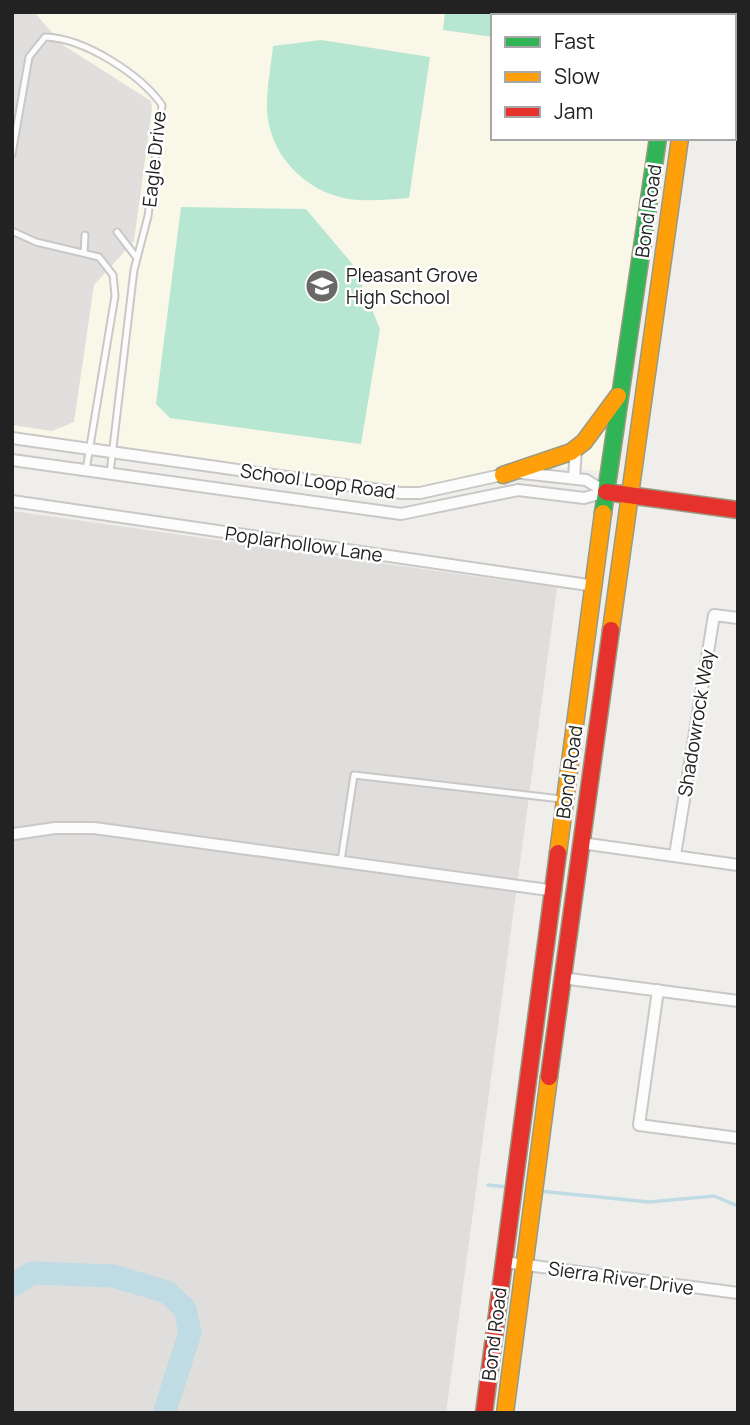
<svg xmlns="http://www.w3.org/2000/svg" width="750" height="1425" viewBox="0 0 750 1425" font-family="Manrope,sans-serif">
	<rect width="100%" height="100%" fill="#f0eeeb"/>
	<path fill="#dfdedc" d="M12,511L557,588L446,1413H12Z"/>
	<path fill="#f8f7e8" d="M12,12H669V16H493V138H652L607,472L526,464L419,489L363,486L12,433Z"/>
	<path fill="#b7e6d2" d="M445,12H649L648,16H493V37L443,30Z
		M321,40L430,57L409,198C393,199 376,201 360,200C310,198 267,156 267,106C267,86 271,66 273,46Z
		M181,207L306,209L354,266L380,329L361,444L170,418L156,404Z"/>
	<path fill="#e0dfde" d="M12,12H34L63,45L151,101L152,108L134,241L94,285L74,422L52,431L12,425Z"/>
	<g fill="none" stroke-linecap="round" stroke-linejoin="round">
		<path stroke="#bfdbe3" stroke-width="3.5" d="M488,1185L507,1187
			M539,1191L649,1202L714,1196L738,1206"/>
		<path stroke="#bfdbe3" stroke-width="23" d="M12,1286L32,1273L113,1276L167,1292L185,1309L190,1333L164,1413"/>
		<defs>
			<path id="lane" d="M12,154L29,57L45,37C84,38 140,74 162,105L148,216L134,270L110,473
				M12,231L36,242L99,257L113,275L115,296L86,470
				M117,232L137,258
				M84,253L85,235
				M341,861L354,775L561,799"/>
			<path id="street" d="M12,438L401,493H420L506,474
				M12,460L401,514L518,490L584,498L606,492
				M522,473L586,480L606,492
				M574,478L576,448
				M12,501L595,586
				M14,834L55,828H94L556,891
				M581,843L738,865
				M675,855L714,615L738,618
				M562,978L738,1001
				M658,990L639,1125L738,1138
				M504,1262L738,1293"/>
			<path id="fast" d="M676,16L677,12
				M603,513L658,138"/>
			<path id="slow" d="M698,12V16
				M503,475L571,452L584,442L618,396
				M611,630L680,138
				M558,853L603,513
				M505,1413L549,1077"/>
			<path id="jam" d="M606,492L738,510
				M549,1077L611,630
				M484,1413L558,853"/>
		</defs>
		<use href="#lane" stroke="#c9c8c7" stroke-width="9"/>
		<use href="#street" stroke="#c9c8c7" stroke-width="14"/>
		<use href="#fast" stroke="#999a82" stroke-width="19"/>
		<use href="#slow" stroke="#999a82" stroke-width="19"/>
		<use href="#jam" stroke="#999a82" stroke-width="19"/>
		<use href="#lane" stroke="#fdfcfc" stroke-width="5"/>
		<use href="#street" stroke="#fdfcfc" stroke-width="10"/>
		<use href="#fast" stroke="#30b455" stroke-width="16"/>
		<use href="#slow" stroke="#ff9f0a" stroke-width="16"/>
		<use href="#jam" stroke="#e5322d" stroke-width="16"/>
	</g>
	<defs>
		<symbol id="school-disc" viewBox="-11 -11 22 22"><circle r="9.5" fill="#6a6968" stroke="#fff"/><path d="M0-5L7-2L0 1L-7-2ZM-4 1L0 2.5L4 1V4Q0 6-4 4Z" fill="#fff"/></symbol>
	</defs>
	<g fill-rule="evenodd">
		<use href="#school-disc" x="303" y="267" width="38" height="38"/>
	</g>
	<g text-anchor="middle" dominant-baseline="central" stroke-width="5" stroke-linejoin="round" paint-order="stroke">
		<g font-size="19" fill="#222" stroke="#fff">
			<text transform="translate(154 159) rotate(-84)">Eagle Drive</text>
			<text transform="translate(648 211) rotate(-82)">Bond Road</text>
			<text transform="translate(318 481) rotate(8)">School Loop Road</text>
			<text transform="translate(304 544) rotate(8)">Poplarhollow Lane</text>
			<text transform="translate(696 723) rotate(-81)">Shadowrock Way</text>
			<text transform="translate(569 772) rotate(-82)">Bond Road</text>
			<text transform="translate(621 1278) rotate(8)">Sierra River Drive</text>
			<text transform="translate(494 1334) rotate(-83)">Bond Road</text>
		</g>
		<g font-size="19" fill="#222" stroke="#fff" text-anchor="start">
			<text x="346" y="275">Pleasant Grove<tspan x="346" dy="22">High School</tspan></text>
		</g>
	</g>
	<rect width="750" height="1425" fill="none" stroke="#222222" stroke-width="28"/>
	<rect x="491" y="14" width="245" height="126" fill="#ffffff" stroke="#a7a7a7" stroke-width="2"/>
	<rect x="505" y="37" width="35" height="10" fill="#30b455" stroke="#a7a7a7" stroke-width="2"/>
	<text x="554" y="49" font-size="21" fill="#222222">Fast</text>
	<rect x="505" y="72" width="35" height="10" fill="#ff9f0a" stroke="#a7a7a7" stroke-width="2"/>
	<text x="554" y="84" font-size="21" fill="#222222">Slow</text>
	<rect x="505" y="107" width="35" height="10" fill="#e5322d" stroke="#a7a7a7" stroke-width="2"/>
	<text x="554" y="119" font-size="21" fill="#222222">Jam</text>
</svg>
